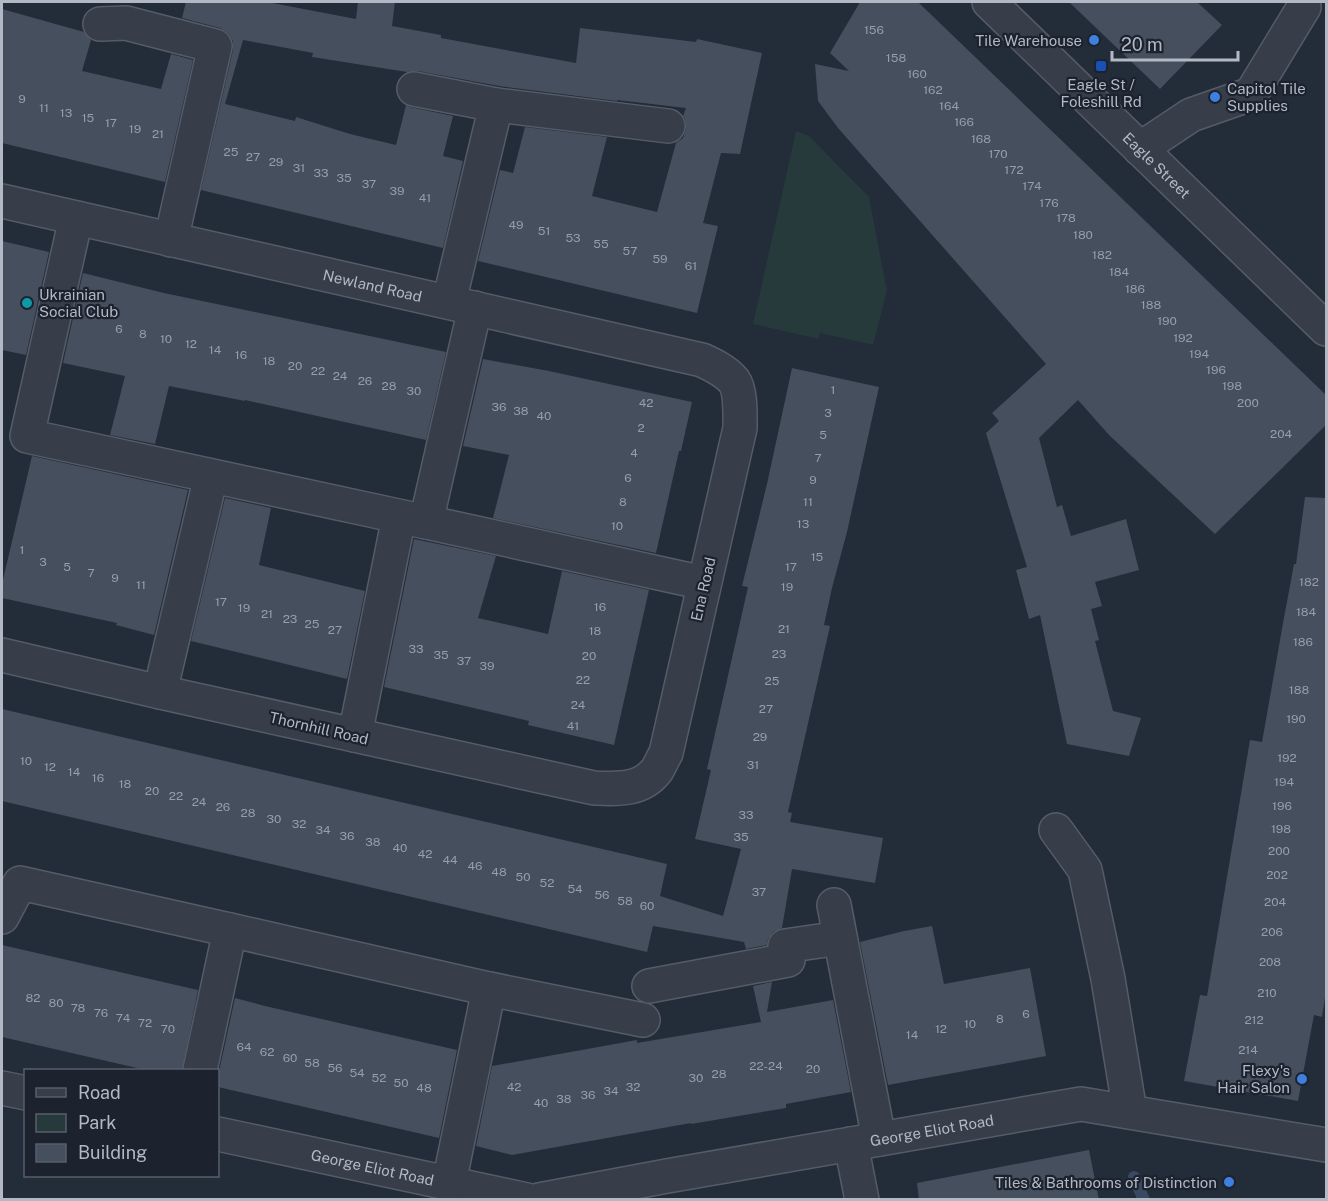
<svg xmlns="http://www.w3.org/2000/svg" width="1328" height="1201" viewBox="0 0 1328 1201" font-family="'Public Sans',sans-serif">
	<rect width="100%" height="100%" fill="#232c39"/>
	<path fill="#26393b" d="M796,131L809,136L869,197L887,291L873,345L820,333L819,339L753,324Z"/>
	<g fill="none" stroke-linecap="round" stroke-linejoin="round">
		<path stroke="#394961" stroke-width="12" d="M1134,1177L1144,1200"/>
	</g>
	<path fill="#454f5d" d="M186,2H267L356,19L358,2H395L392,26L441,35V38L576,63L580,28L696,42L697,39L762,53L740,154L721,153L703,223L718,226L697,313L478,261L500,170L513,173L525,127L607,137L592,196L657,212L676,143L683,138L686,129L685,119L683,116L686,108L617,100V101L499,86L418,71L407,72L312,57L313,53L243,40L225,104L295,121L296,117L350,134L396,145L406,105L410,107L453,116L443,156L463,161L443,248L201,190L233,50V41L228,33L220,28L182,18Z
		M860,2H918L1326,395V425L1215,534L1109,435L1078,400L1039,438L1057,507L1062,505L1071,536L1126,519L1139,570L1095,582L1102,606L1091,609L1099,640L1095,641L1113,711L1141,718L1129,756L1067,744L1040,615L1029,619L1016,570L1027,567L986,433L999,421L992,413L1046,364L838,128L818,101L815,64L849,71L830,53Z
		M1069,2H1197L1222,25L1160,89Z
		M2,9L84,32L91,40L82,71L161,89L171,54L193,60L165,182L2,143Z
		M2,241L49,252L26,355L2,350Z
		M83,273L164,293L446,352L426,440L245,400V401L169,386L155,444L110,435L125,376L63,363Z
		M483,359L549,371L692,402L681,451H679L656,553L493,518L509,455L463,446Z
		M792,368L879,387L847,532L832,588L824,625L830,626L788,812L792,813L790,822L883,838L875,883L792,869L782,928L773,932L768,939L767,945L746,949L744,942L653,926L647,952L2,801V709L667,864L660,896L723,916L741,849L695,839L711,770L707,769L748,587L742,586L767,484Z
		M32,456L188,490L154,635L116,625L117,623L2,598V584Z
		M1305,497L1326,498V991L1322,1017L1314,1015L1298,1101L1184,1081L1200,995L1207,996L1250,740L1262,742L1283,623L1294,564H1296Z
		M225,498L271,508L259,565L365,591L347,679L191,641Z
		M414,539L496,556L478,618L548,634L562,571L649,590L614,745L528,725L529,721L384,687Z
		M932,926L944,984L1030,968L1046,1056L888,1085L860,942L904,931Z
		M2,945L198,990L182,1071H150L2,1037Z
		M772,982L767,1012L833,1000L851,1092L786,1104V1108L691,1124V1123L512,1155L476,1146L492,1066L637,1040V1043L761,1022L753,986Z
		M235,998L265,1006L457,1050L439,1138L218,1087V1076Z
		M1089,1150L1099,1200H919L917,1183Z"/>
	<g fill="none" stroke-linecap="round" stroke-linejoin="round">
		<defs>
			<g id="minor">
				<path id="s1" d="M989,2L1326,329"/>
				<path d="M100,24L126,23L215,46L171,240"/>
				<path d="M414,89L496,105L449,302"/>
				<path d="M496,105L668,126"/>
				<path d="M1140,149L1191,115L1251,94L1304,7"/>
				<path id="s2" d="M2,201L702,360C713,365 726,371 734,381C741,391 740,416 740,428L666,753C663,758 660,765 657,770C641,791 617,789 594,788L160,692L2,655"/>
				<path d="M76,218L27,436L426,522L475,308"/>
				<path d="M426,522L704,583"/>
				<path d="M160,692L211,476"/>
				<path d="M355,735L399,517"/>
				<path d="M1056,830L1085,870L1108,979L1130,1112"/>
				<path d="M834,905L879,1139"/>
				<path d="M2,917L20,883L230,930"/>
				<path d="M649,986L788,960L785,946L840,938"/>
				<path d="M200,1070L230,930L489,989"/>
				<path d="M2,1088L26,1093"/>
				<path id="s3" d="M218,1134L527,1200"/>
				<path d="M851,1144L862,1200"/>
				<path d="M449,1183L489,989L643,1020"/>
				<path id="s4" d="M539,1200L667,1176L1081,1104L1326,1145"/>
			</g>
		</defs>
		<use href="#minor" stroke="#555c67" stroke-width="36"/>
		<use href="#minor" stroke="#373e49" stroke-width="33"/>
	</g>
	<g fill="#3f7fe0" stroke="#1c232e" stroke-width="2">
		<circle cx="1094" cy="40" r="6"/>
		<circle cx="1215" cy="97" r="6"/>
		<circle cx="1302" cy="1079" r="6"/>
		<circle cx="1229" cy="1182" r="6"/>
	</g>
	<rect fill="#1a4fb4" stroke="#1c232e" stroke-width="2" x="1095" y="60" width="12" height="12" rx="3"/>
	<circle fill="#0f9aa8" stroke="#1c232e" stroke-width="2" cx="27" cy="303" r="6"/>
	<g text-anchor="middle" dominant-baseline="central" stroke-width="4.5" stroke-linejoin="round" paint-order="stroke">
		<g font-size="12" fill="#979eab">
			<text x="874" y="30">156</text>
			<text x="896" y="58">158</text>
			<text x="917" y="74">160</text>
			<text x="933" y="90">162</text>
			<text x="22" y="99">9</text>
			<text x="949" y="106">164</text>
			<text x="44" y="108">11</text>
			<text x="66" y="113">13</text>
			<text x="88" y="118">15</text>
			<text x="964" y="122">166</text>
			<text x="111" y="123">17</text>
			<text x="135" y="129">19</text>
			<text x="158" y="134">21</text>
			<text x="981" y="139">168</text>
			<text x="231" y="152">25</text>
			<text x="998" y="154">170</text>
			<text x="253" y="157">27</text>
			<text x="276" y="162">29</text>
			<text x="299" y="168">31</text>
			<text x="1014" y="170">172</text>
			<text x="321" y="173">33</text>
			<text x="344" y="178">35</text>
			<text x="369" y="184">37</text>
			<text x="1032" y="186">174</text>
			<text x="397" y="191">39</text>
			<text x="425" y="198">41</text>
			<text x="1049" y="203">176</text>
			<text x="1066" y="218">178</text>
			<text x="516" y="225">49</text>
			<text x="544" y="231">51</text>
			<text x="1083" y="235">180</text>
			<text x="573" y="238">53</text>
			<text x="601" y="244">55</text>
			<text x="630" y="251">57</text>
			<text x="1102" y="255">182</text>
			<text x="660" y="259">59</text>
			<text x="691" y="266">61</text>
			<text x="1119" y="272">184</text>
			<text x="1135" y="289">186</text>
			<text x="1151" y="305">188</text>
			<text x="1167" y="321">190</text>
			<text x="119" y="329">6</text>
			<text x="143" y="334">8</text>
			<text x="1183" y="338">192</text>
			<text x="166" y="339">10</text>
			<text x="191" y="344">12</text>
			<text x="215" y="350">14</text>
			<text x="1199" y="354">194</text>
			<text x="241" y="355">16</text>
			<text x="269" y="361">18</text>
			<text x="295" y="366">20</text>
			<text x="1216" y="370">196</text>
			<text x="318" y="371">22</text>
			<text x="340" y="376">24</text>
			<text x="365" y="381">26</text>
			<text x="389" y="386">28</text>
			<text x="1232" y="386">198</text>
			<text x="833" y="390">1</text>
			<text x="414" y="391">30</text>
			<text x="646" y="403">42</text>
			<text x="1248" y="403">200</text>
			<text x="499" y="407">36</text>
			<text x="521" y="411">38</text>
			<text x="828" y="413">3</text>
			<text x="544" y="416">40</text>
			<text x="641" y="428">2</text>
			<text x="1281" y="434">204</text>
			<text x="823" y="435">5</text>
			<text x="634" y="453">4</text>
			<text x="818" y="458">7</text>
			<text x="628" y="478">6</text>
			<text x="813" y="480">9</text>
			<text x="623" y="502">8</text>
			<text x="808" y="502">11</text>
			<text x="803" y="524">13</text>
			<text x="617" y="526">10</text>
			<text x="22" y="550">1</text>
			<text x="817" y="557">15</text>
			<text x="43" y="562">3</text>
			<text x="67" y="567">5</text>
			<text x="791" y="567">17</text>
			<text x="91" y="573">7</text>
			<text x="115" y="578">9</text>
			<text x="1309" y="582">182</text>
			<text x="141" y="585">11</text>
			<text x="787" y="587">19</text>
			<text x="221" y="602">17</text>
			<text x="600" y="607">16</text>
			<text x="244" y="608">19</text>
			<text x="1306" y="612">184</text>
			<text x="267" y="614">21</text>
			<text x="290" y="619">23</text>
			<text x="312" y="624">25</text>
			<text x="784" y="629">21</text>
			<text x="335" y="630">27</text>
			<text x="595" y="631">18</text>
			<text x="1303" y="642">186</text>
			<text x="416" y="649">33</text>
			<text x="779" y="654">23</text>
			<text x="441" y="655">35</text>
			<text x="589" y="656">20</text>
			<text x="464" y="661">37</text>
			<text x="487" y="666">39</text>
			<text x="583" y="680">22</text>
			<text x="772" y="681">25</text>
			<text x="1299" y="690">188</text>
			<text x="578" y="705">24</text>
			<text x="766" y="709">27</text>
			<text x="1296" y="719">190</text>
			<text x="573" y="726">41</text>
			<text x="760" y="737">29</text>
			<text x="1287" y="758">192</text>
			<text x="26" y="761">10</text>
			<text x="753" y="765">31</text>
			<text x="50" y="767">12</text>
			<text x="74" y="772">14</text>
			<text x="98" y="778">16</text>
			<text x="1284" y="782">194</text>
			<text x="125" y="784">18</text>
			<text x="152" y="791">20</text>
			<text x="176" y="796">22</text>
			<text x="199" y="802">24</text>
			<text x="1282" y="806">196</text>
			<text x="223" y="807">26</text>
			<text x="248" y="813">28</text>
			<text x="746" y="815">33</text>
			<text x="274" y="819">30</text>
			<text x="299" y="824">32</text>
			<text x="1281" y="829">198</text>
			<text x="323" y="830">34</text>
			<text x="347" y="836">36</text>
			<text x="741" y="837">35</text>
			<text x="373" y="842">38</text>
			<text x="400" y="848">40</text>
			<text x="1279" y="851">200</text>
			<text x="425" y="854">42</text>
			<text x="450" y="860">44</text>
			<text x="475" y="866">46</text>
			<text x="499" y="872">48</text>
			<text x="1277" y="875">202</text>
			<text x="523" y="877">50</text>
			<text x="547" y="883">52</text>
			<text x="575" y="889">54</text>
			<text x="759" y="892">37</text>
			<text x="602" y="895">56</text>
			<text x="625" y="901">58</text>
			<text x="1275" y="902">204</text>
			<text x="647" y="906">60</text>
			<text x="1272" y="932">206</text>
			<text x="1270" y="962">208</text>
			<text x="1267" y="993">210</text>
			<text x="33" y="998">82</text>
			<text x="56" y="1003">80</text>
			<text x="78" y="1008">78</text>
			<text x="101" y="1013">76</text>
			<text x="1026" y="1014">6</text>
			<text x="123" y="1018">74</text>
			<text x="1000" y="1019">8</text>
			<text x="1254" y="1020">212</text>
			<text x="145" y="1023">72</text>
			<text x="970" y="1024">10</text>
			<text x="168" y="1029">70</text>
			<text x="941" y="1029">12</text>
			<text x="912" y="1035">14</text>
			<text x="244" y="1047">64</text>
			<text x="1248" y="1050">214</text>
			<text x="267" y="1052">62</text>
			<text x="290" y="1058">60</text>
			<text x="312" y="1063">58</text>
			<text x="766" y="1066">22-24</text>
			<text x="335" y="1068">56</text>
			<text x="813" y="1069">20</text>
			<text x="357" y="1073">54</text>
			<text x="719" y="1074">28</text>
			<text x="379" y="1078">52</text>
			<text x="696" y="1078">30</text>
			<text x="401" y="1083">50</text>
			<text x="514" y="1087">42</text>
			<text x="633" y="1087">32</text>
			<text x="424" y="1088">48</text>
			<text x="611" y="1091">34</text>
			<text x="588" y="1095">36</text>
			<text x="564" y="1099">38</text>
			<text x="541" y="1103">40</text>
		</g>
		<g font-size="15" fill="#b2b9c5" stroke="#1c232e" text-anchor="end">
			<text x="1082" y="40">Tile Warehouse</text>
			<text x="1101" y="84" text-anchor="middle">Eagle St /<tspan x="1101" dy="17">Foleshill Rd</tspan></text>
			<text x="1227" y="88" text-anchor="start">Capitol Tile<tspan x="1227" dy="17">Supplies</tspan></text>
			<text x="39" y="294" text-anchor="start">Ukrainian<tspan x="39" dy="17">Social Club</tspan></text>
			<text x="1290" y="1070">Flexy's<tspan x="1290" dy="17">Hair Salon</tspan></text>
			<text x="1217" y="1182">Tiles &amp; Bathrooms of Distinction</text>
		</g>
		<g font-size="15" fill="#b2b9c5" stroke="#1c232e">
			<text stroke="none"><textPath href="#s1" startOffset="234">Eagle Street</textPath></text>
			<text stroke="none"><textPath href="#s2" startOffset="380">Newland Road</textPath></text>
			<text transform="translate(703 589) rotate(-77)">Ena Road</text>
			<text transform="translate(319 728) rotate(13)">Thornhill Road</text>
			<text stroke="none"><textPath href="#s4" startOffset="399">George Eliot Road</textPath></text>
			<text stroke="none"><textPath href="#s3" startOffset="158">George Eliot Road</textPath></text>
		</g>
	</g>
	<rect width="1328" height="1201" fill="none" stroke="#b2b9c5" stroke-width="6"/>
	<rect x="24" y="1069" width="195" height="108" fill="#1c232e" stroke="#585f6a" stroke-width="1.5"/>
	<rect x="36" y="1088" width="30" height="9" fill="#373e49" stroke="#585f6a" stroke-width="1.5"/>
	<text x="78" y="1099" font-size="18" fill="#b2b9c5">Road</text>
	<rect x="36" y="1114" width="30" height="18" fill="#26393b" stroke="#585f6a" stroke-width="1.5"/>
	<text x="78" y="1129" font-size="18" fill="#b2b9c5">Park</text>
	<rect x="36" y="1144" width="30" height="18" fill="#454f5d" stroke="#585f6a" stroke-width="1.5"/>
	<text x="78" y="1159" font-size="18" fill="#b2b9c5">Building</text>
	<path d="M1112 51v9h126v-9" fill="none" stroke="#b2b9c5" stroke-width="3"/>
	<text x="1121" y="51" font-size="18" fill="#b2b9c5" stroke="#1c232e" stroke-width="4.5" paint-order="stroke">20 m</text>
</svg>
